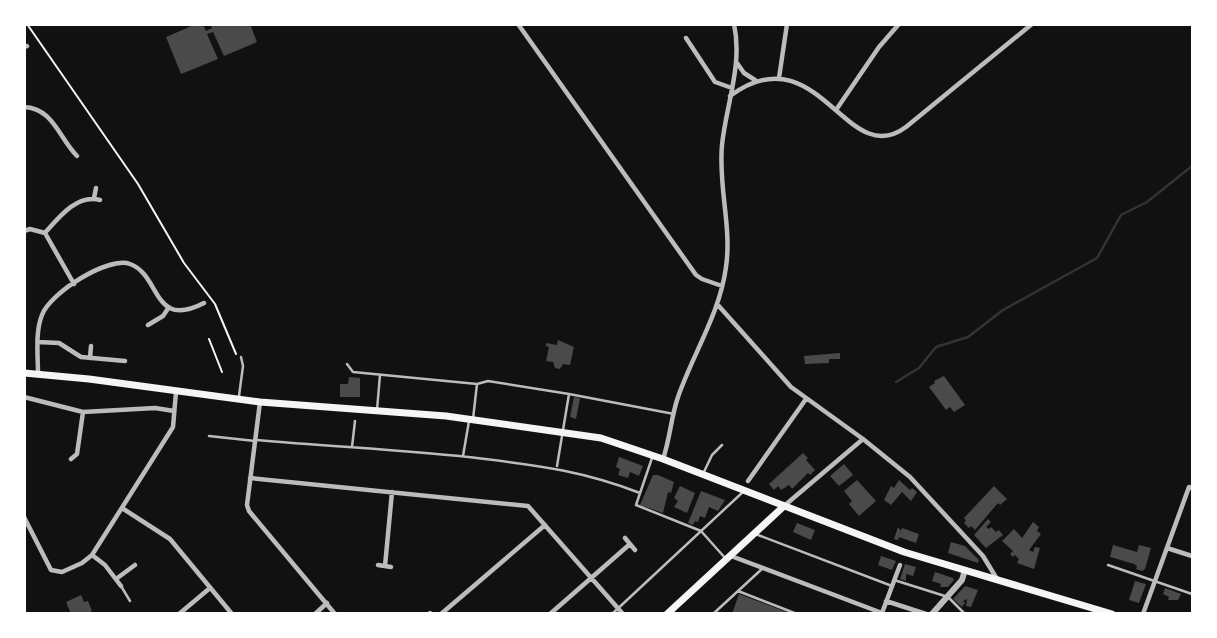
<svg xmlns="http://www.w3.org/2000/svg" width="1217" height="638" viewBox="0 0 1217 638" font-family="'Nunito Sans',sans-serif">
	<rect width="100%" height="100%" fill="#111"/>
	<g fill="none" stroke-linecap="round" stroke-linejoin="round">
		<path stroke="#333" stroke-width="2.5" d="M896,382L919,368L936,347L968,337L1003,310L1097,258L1121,215L1147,202L1192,166"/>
	</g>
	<path fill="#4a4a4a" d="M196,24H203L206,31L212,28L210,24H250L257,42L224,56L213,32L207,34L218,59L181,74L166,37Z
		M558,340L574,347L570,365L563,364L560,369L555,368L553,362L546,361L549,347L546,346V343L557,345Z
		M840,353V359H829V363L805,364L804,356Z
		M944,376L965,405L954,412L950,407L946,410L929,387L935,383L934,381Z
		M349,377L360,378V397H340V384H348Z
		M574,397L580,398L576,419L570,417Z
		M803,453L808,458L806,460L815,470L810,475L808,473L792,489L789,485L781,490L778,486L774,490L769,484Z
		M619,457L643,466L639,476L630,472L628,478L618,475L620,469L616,467Z
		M844,464L853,475L839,486L830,476Z
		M653,475H658L674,482L671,493L668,492L663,513L640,505Z
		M857,480L876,501L859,516L849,504L852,501L844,491Z
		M899,480L910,490L912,488L917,492L911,501L902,492L891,505L884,500L891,486L894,488Z
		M680,486L695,493L687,513L674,507L678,501L674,498Z
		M994,486L1007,499L1000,505L998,503L975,530L971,526L969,528L964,523L966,521L964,518Z
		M701,491L725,500L718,511L709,507L705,518L700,516L698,522L695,521L693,525L688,523Z
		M988,519L991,522L986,527L989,529L991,527L996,532L999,530L1003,535L986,548L974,535Z
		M1033,522L1039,527L1037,531L1041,534L1029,550L1033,552L1035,547L1040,548L1034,569L1017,563L1019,559L1015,555L1013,557L1010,554L1013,551L1002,541L1014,529L1022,538Z
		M797,523L815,530L811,540L793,532Z
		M898,527L901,531L902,528L919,534L916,543L899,537L898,540L894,539Z
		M951,542L965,546L979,560L978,563L948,553Z
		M1113,545L1137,552L1139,545L1151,548L1145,569L1142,571L1136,569L1137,566L1134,564L1110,557Z
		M881,556L896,561L892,570L878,565Z
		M905,564L916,567L913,576L906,574V581L900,579Z
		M935,572L953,578L954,580L948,587H940L941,584L932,581Z
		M1135,581L1146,584L1139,603L1129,600Z
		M965,586L978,590L971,607L966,606L967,599L963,601L965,603L962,607L953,599Z
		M1165,588L1181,594L1178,600H1168L1169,597L1163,594Z
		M739,594L789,613V614H732Z
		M81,595L84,602L88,601L92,611L86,614H71L66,602Z"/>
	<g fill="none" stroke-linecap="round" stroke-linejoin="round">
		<path stroke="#f5f5f5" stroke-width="2" d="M27,24L138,184L184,263L215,304L236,354
			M209,339L222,372"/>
		<path stroke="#bcbcbc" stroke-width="2.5" d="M347,364L353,372L477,384L488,381L569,394L674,414
			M239,396L243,366L241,357
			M377,410L380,375
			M473,419L477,384
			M209,436L255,441
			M257,440C333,447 409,450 485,459C543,466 586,472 640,493
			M352,447L355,421
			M463,456L469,421
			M652,458L636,505L701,531L726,559
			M557,466L569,394
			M703,474L712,455L722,445
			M758,535L892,586
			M1108,565L1192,594
			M894,580L948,597L965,614
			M121,586L130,601
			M738,591L797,614
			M612,614L744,491
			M713,614L763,568"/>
		<path stroke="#bcbcbc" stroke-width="4.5" d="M518,24L696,275L702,279L722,286
			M686,38L715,82L732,88
			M24,47L27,46
			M737,63L744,73L755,80
			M779,78L787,24
			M730,96C818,31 846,172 906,127L1032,24
			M24,107C53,108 59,138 77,156
			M836,110L879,47L899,24
			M94,198L96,188
			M24,231L30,229L45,233L74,284
			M45,233C59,217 77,194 100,200
			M717,304L791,387L863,439L910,477L983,556L997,579
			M148,325L163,316L169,307
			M38,342L59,343L81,357L125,361
			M90,358L91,346
			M38,374C38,356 35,332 42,315C50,293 108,256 130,264C161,275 152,330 204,303
			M24,397L83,412L155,408L174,411
			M260,402L247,505L249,511L335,614
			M71,459L77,454L83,412
			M663,459C670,439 671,417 678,397C693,354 720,313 726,267C732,227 718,186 722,145C726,105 743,65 734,24
			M250,478L528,506L623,614
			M748,481L806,399
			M784,506L863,439
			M122,508L170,539L232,614
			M24,517L51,570L62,572L82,563L92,555L173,427L176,392
			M625,538L635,550
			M1167,548L1192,556
			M92,555L105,565L121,586
			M731,556L882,613
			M378,565L391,567
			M385,566L392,492
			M116,579L135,565
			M886,601L926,614
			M430,613V614
			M882,613L900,565
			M179,614L210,588
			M315,614L327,603
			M441,614L545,525
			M550,614L630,544
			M1143,614L1189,487L1192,488"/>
		<path stroke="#bcbcbc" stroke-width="6" d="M932,614L962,580L965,570"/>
		<path stroke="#f5f5f5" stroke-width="7" d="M24,373L89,379L260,402L446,416L601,438L663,459L904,552L1112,614
			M667,614L783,507"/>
	</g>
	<rect width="1217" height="638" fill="none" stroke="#ffffff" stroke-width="52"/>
</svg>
